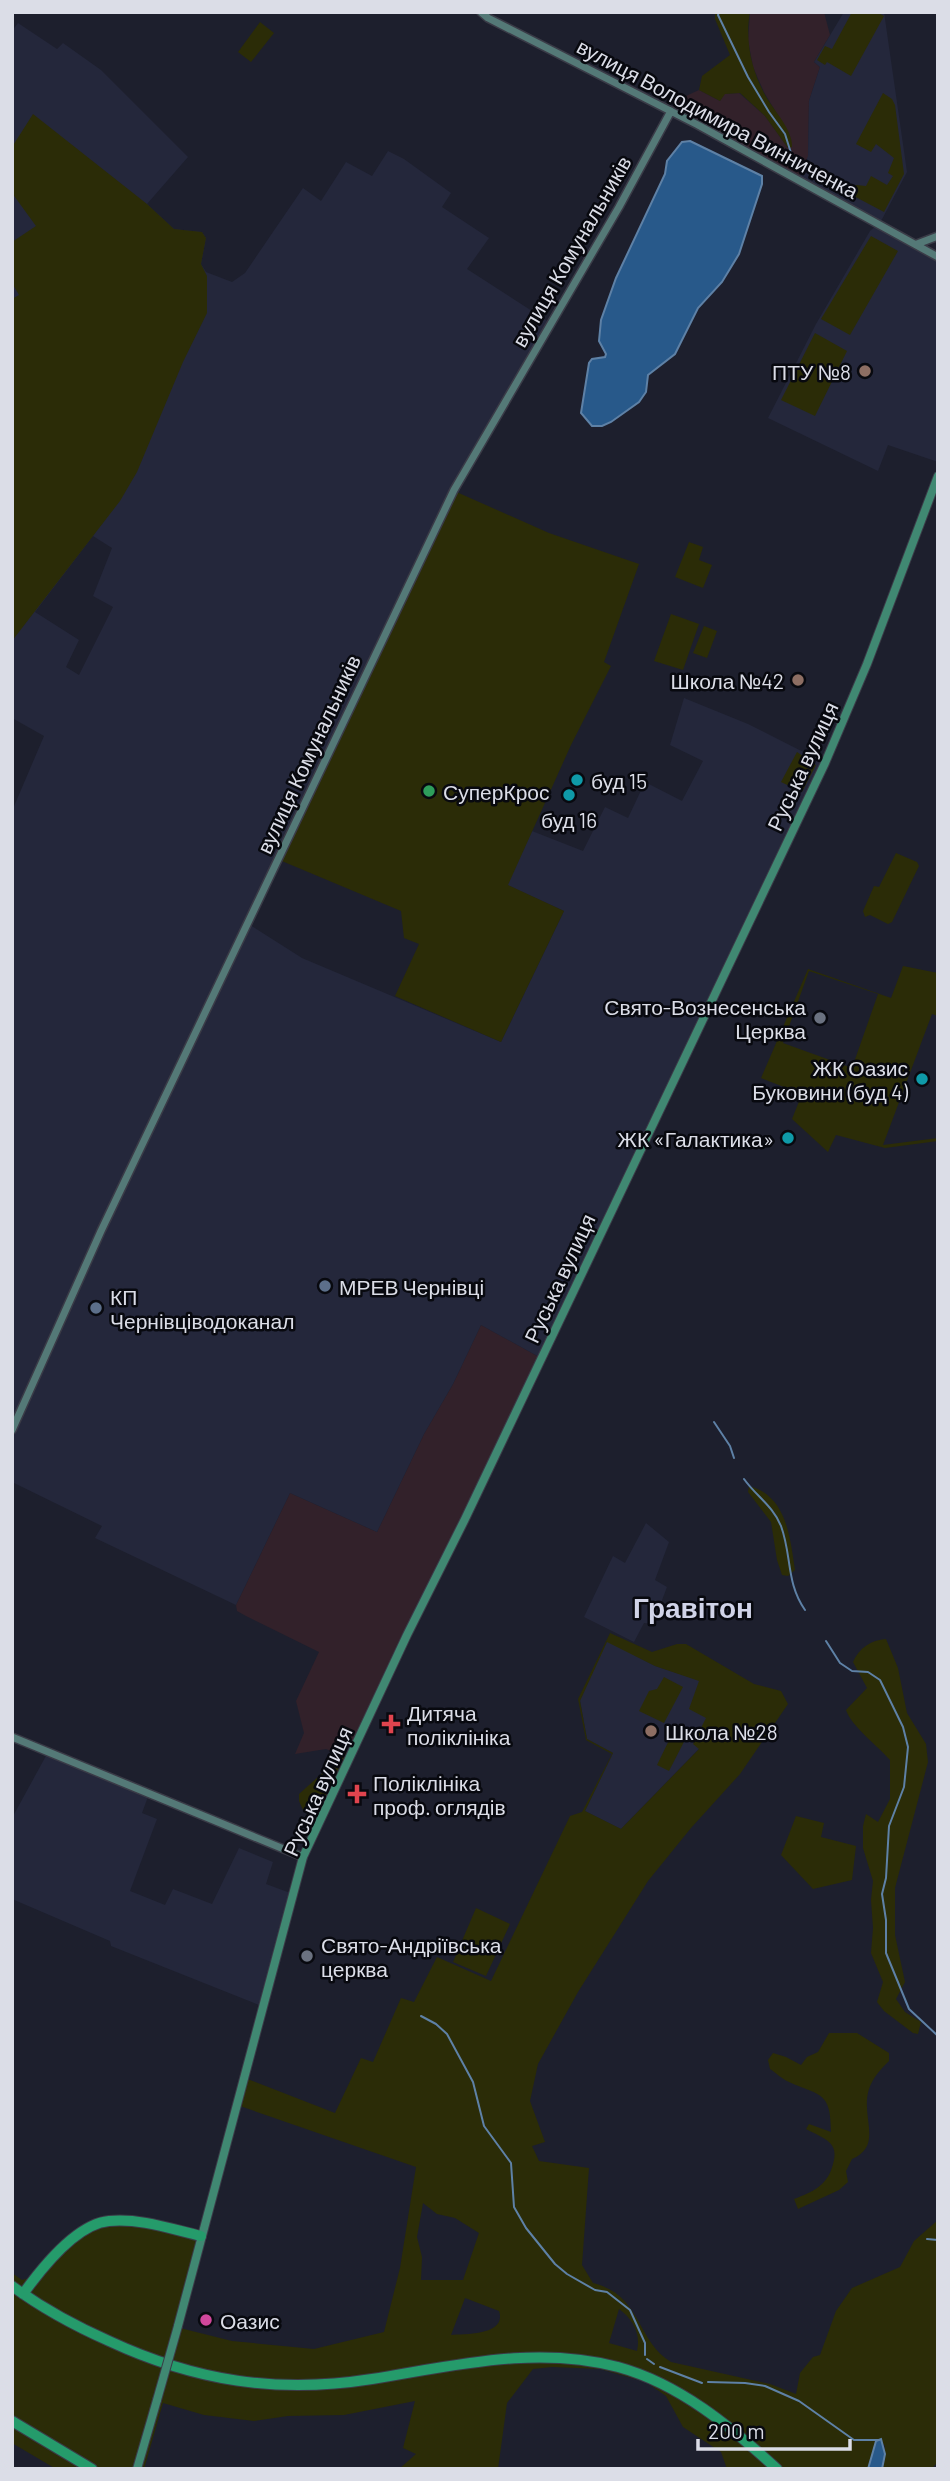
<svg xmlns="http://www.w3.org/2000/svg" width="950" height="2481" viewBox="0 0 950 2481" font-family="Barlow,sans-serif">
	<rect width="100%" height="100%" fill="#1d1f2d"/>
	<path fill="#32212a" d="M750,12H824L830,35L814,62L820,67L809,101L808,157L799,178L671,110L675,101L699,90L720,101L724,94L739,93L765,116L788,148L790,136L764,92L753,67L748,40Z
		M481,1325L541,1358L364,1732L338,1754L326,1749L295,1754L304,1733L296,1701L319,1652L246,1616L237,1611L236,1605L290,1493L377,1532L424,1434L453,1384Z"/>
	<path fill="#24273b" fill-rule="evenodd" d="M844,12H884L907,172L880,223L938,257V462L888,445L878,471L768,418L816,324L870,231L879,223L799,178L808,156L809,101L820,67L814,62Z
		M18,23L57,49L63,43L101,70L188,157L147,204L174,229L202,232L206,238L201,264L206,272L232,282L245,273L303,188L321,201L346,162L372,176L388,151L404,159L451,193L442,207L489,238L467,269L549,322L452,490L247,923L302,958L501,1042L564,911L507,885L532,831L583,851L605,807L628,818L645,782L682,801L703,761L670,745L684,698L748,724L825,763L541,1358L481,1325L453,1384L424,1434L377,1532L290,1493L236,1605L95,1538L102,1526L12,1482V811L44,736L12,718V31ZM93,536L112,548L93,596L113,607L79,675L66,667L79,640L35,612Z
		M646,1523L669,1542L655,1580L667,1587L653,1624L644,1623L634,1642L584,1617L613,1556L625,1563Z
		M607,1641L655,1666L736,1692L724,1723L621,1829L585,1811L613,1753L587,1739L580,1700Z
		M47,1754L149,1794L142,1813L157,1819L130,1891L165,1905L173,1889L212,1904L239,1848L273,1862L266,1884L293,1894L264,2007L111,1946L110,1941L12,1899V1818Z"/>
	<path fill="#2b2c07" fill-rule="evenodd" d="M715,12H750C745,40 751,68 764,93C772,109 793,129 792,147L788,148L765,116L740,93L725,94L720,101L699,90L702,76L730,55L715,19Z
		M852,12H877L884,16L851,76L827,62L825,65L817,60L825,46L832,49Z
		M260,22L274,33L251,62L238,52Z
		M883,93L892,99L895,105L904,174L884,212L848,193L856,185L866,186L871,176L887,185L893,176L888,173L894,158L876,144L871,152L856,144Z
		M33,114L147,204L174,229L202,232L206,238L201,264L207,276V313L183,362L137,472L120,501L12,641V299L19,295L12,283V242L36,226L12,193V147Z
		M871,236L898,251L850,335L821,319Z
		M815,333L847,351L815,416L781,400Z
		M452,490L549,533L639,564L604,662L611,666L571,745L508,885L564,911L501,1042L395,996L419,944L404,938L401,911L277,859Z
		M689,542L703,547L699,560L712,565L703,588L675,577Z
		M671,614L699,624L683,670L654,661Z
		M704,626L717,631L707,658L693,653Z
		M797,752L816,765L802,792L781,782Z
		M896,853L917,862L919,866L892,922L888,924L870,915L865,917L863,911L874,886L879,887Z
		M903,966L938,973V1016L932,1014L883,1145L938,1138V1141L885,1148L836,1135L828,1152L792,1119L802,1094L761,1078L808,969L891,998ZM809,971L878,994L852,1068L783,1043Z
		M749,1486C787,1496 790,1538 795,1570L788,1576L782,1575L777,1560L771,1522L748,1492Z
		M610,1633L652,1652L677,1644H686L754,1684L781,1691L788,1704L740,1774L691,1828L648,1881L578,1992L538,2064L530,2101L545,2142L532,2146L539,2161L589,2168L582,2265L593,2283C642,2295 636,2341 671,2362L770,2384L796,2394L800,2373L813,2357L820,2355L836,2311L852,2288L900,2267L914,2241L938,2220V2462L931,2469H882L885,2446L879,2439L876,2441L868,2469H727L721,2452L683,2427L666,2396L646,2382L600,2369L552,2367L533,2369L507,2403L498,2469H399L416,2454L403,2448L415,2401L344,2415L288,2416L254,2421L204,2415L163,2403L144,2469H56L12,2443V2273L22,2280L29,2278L65,2245L106,2221L202,2235L180,2328L232,2341L314,2349L384,2332L400,2268L416,2167L237,2105L245,2078L335,2113L361,2058L373,2062L401,1998L414,2002L437,1957L491,1981L570,1816L582,1812L612,1754L586,1740L578,1699ZM607,1642L655,1666L699,1681L689,1709L706,1718L693,1744L699,1749L621,1829L585,1811L613,1753L587,1739L580,1701ZM423,2203L437,2214L455,2218L479,2233L463,2280H421L422,2257L417,2237ZM465,2298L499,2311C507,2335 467,2334 451,2335ZM619,2309C633,2319 641,2334 637,2351L609,2343Z
		M886,1639L898,1668L907,1713L926,1744L928,1762L895,1888V1935L905,1982L896,1999L905,2012L921,2022L918,2034L913,2033L884,2011L877,2002L883,1982L871,1953L873,1928L871,1900L873,1881L863,1848V1826L866,1814L878,1822L890,1799V1760C877,1745 852,1727 846,1710L867,1688L853,1662C859,1648 871,1640 886,1639Z
		M664,1677L683,1687L664,1723L639,1711L649,1691L657,1689Z
		M675,1728L688,1734L669,1771L657,1765Z
		M347,1751L321,1806L312,1812L303,1810L299,1801V1794Z
		M796,1816L824,1823L821,1837L856,1846L852,1880L813,1889L781,1855Z
		M476,1908L510,1924L486,1976L453,1962Z
		M829,2033H857L889,2053V2061C881,2069 873,2077 869,2089C860,2117 884,2145 852,2159L846,2171L848,2182L839,2190L798,2209L794,2199C813,2192 828,2185 833,2164C835,2157 836,2149 830,2143C824,2137 813,2133 806,2129L809,2124L831,2132C831,2091 820,2096 789,2082C782,2079 776,2073 770,2069L768,2060L773,2053L786,2057L801,2065L807,2057L818,2052Z"/>
	<path fill="#28598a" stroke="#5e81a6" stroke-width="2" d="M690,141L762,176V184L739,254L722,282L698,308L675,354L648,375L646,392L639,402L611,422L602,426H592L581,413L589,363L592,359L605,357L606,354L599,341L601,320L616,278L665,174L667,161L682,142Z
		M881,2439L885,2454L882,2469H868L876,2441Z"/>
	<g fill="none" stroke-linecap="round" stroke-linejoin="round">
		<path stroke="#5e81a6" stroke-width="2" d="M719,12L718,15L748,77L769,112L785,134L791,153L788,163
			M714,1422L730,1446L734,1458
			M744,1479C756,1496 773,1506 781,1526C792,1556 786,1583 805,1610
			M826,1641L840,1663L852,1671L868,1672L880,1680L903,1727L908,1747L904,1787L889,1826L886,1878L882,1894L886,1920V1953L909,2009L938,2036
			M421,2016L436,2024L447,2034L473,2082L484,2126L511,2163L514,2207L526,2228L555,2264L567,2274L595,2290L607,2292L630,2310L645,2343V2355
			M927,2239L938,2240
			M647,2359L654,2364
			M660,2367L702,2383
			M708,2382L745,2383L765,2386L799,2401L854,2440H879"/>
		<defs>
			<path id="secondary" d="M481,12L488,18L698,125L938,257
				M917,244L938,236
				M12,1430L101,1231L454,490L619,207L671,111
				M12,1737L303,1857"/>
			<path id="primary" d="M178,2326L303,1857L407,1635L465,1519L825,763L867,664L938,476
				M137,2469L157,2400"/>
			<path id="highway" d="M12,2286C42,2308 75,2326 109,2341C195,2381 277,2394 372,2379C454,2366 535,2345 618,2367C680,2384 731,2427 777,2469
				M23,2294C41,2269 76,2224 109,2221C140,2218 171,2229 201,2236
				M12,2421L92,2469"/>
		</defs>
		<use href="#secondary" stroke="#3a3b47" stroke-width="10"/>
		<use href="#primary" stroke="#3a3b47" stroke-width="10"/>
		<use href="#highway" stroke="#3a3b47" stroke-width="12"/>
		<use href="#secondary" stroke="#547977" stroke-width="7"/>
		<use href="#primary" stroke="#408872" stroke-width="8"/>
		<use href="#highway" stroke="#259b6b" stroke-width="10"/>
		<defs>
			<path id="primary-bridge" d="M157,2400L178,2326"/>
		</defs>
		<use href="#primary-bridge" stroke="#3a3b47" stroke-width="10" stroke-linecap="butt"/>
		<use href="#primary-bridge" stroke="#408872" stroke-width="8"/>
	</g>
	<g fill="#8d6e63" stroke="#08090f" stroke-width="2.5">
		<circle cx="865" cy="371" r="7"/>
		<circle cx="798" cy="680" r="7"/>
		<circle cx="651" cy="1731" r="7"/>
	</g>
	<g fill="#0f9aa8" stroke="#08090f" stroke-width="2.5">
		<circle cx="577" cy="780" r="7"/>
		<circle cx="569" cy="795" r="7"/>
		<circle cx="922" cy="1079" r="7"/>
		<circle cx="788" cy="1138" r="7"/>
	</g>
	<circle fill="#2e9e5b" stroke="#08090f" stroke-width="2.5" cx="429" cy="791" r="7"/>
	<g fill="#6b7280" stroke="#08090f" stroke-width="2.5">
		<circle cx="820" cy="1018" r="7"/>
		<circle cx="307" cy="1956" r="7"/>
	</g>
	<g fill="#5c6f8a" stroke="#08090f" stroke-width="2.5">
		<circle cx="325" cy="1286" r="7"/>
		<circle cx="96" cy="1308" r="7"/>
	</g>
	<g fill="#e0444e" stroke="#08090f" stroke-width="2.5">
		<path d="M387.5 1713.5h7v7h7v7h-7v7h-7v-7h-7v-7h7z"/>
		<path d="M353.5 1783.5h7v7h7v7h-7v7h-7v-7h-7v-7h7z"/>
	</g>
	<circle fill="#d1479c" stroke="#08090f" stroke-width="2.5" cx="206" cy="2320" r="7"/>
	<g text-anchor="middle" dominant-baseline="central" stroke-width="5" stroke-linejoin="round" paint-order="stroke">
		<g font-size="21" fill="#dbdde7" stroke="#08090f">
			<text transform="translate(718 118) rotate(28)">вулиця Володимира Винниченка</text>
			<text transform="translate(571 251) rotate(-60)">вулиця Комунальників</text>
			<text transform="translate(308 754) rotate(-65)">вулиця Комунальників</text>
			<text transform="translate(802 766) rotate(-65)">Руська вулиця</text>
			<text transform="translate(559 1278) rotate(-65)">Руська вулиця</text>
			<text transform="translate(317 1791) rotate(-66)">Руська вулиця</text>
		</g>
		<g font-size="21" fill="#dbdde7" stroke="#08090f" text-anchor="start">
			<text x="851" y="371" text-anchor="end">ПТУ №8</text>
			<text x="784" y="680" text-anchor="end">Школа №42</text>
			<text x="591" y="780">буд 15</text>
			<text x="443" y="791">СуперКрос</text>
			<text x="569" y="819" text-anchor="middle">буд 16</text>
			<text x="806" y="1006" text-anchor="end">Свято-Вознесенська<tspan x="806" dy="24">Церква</tspan></text>
			<text x="908" y="1067" text-anchor="end">ЖК Оазис<tspan x="908" dy="24">Буковини (буд 4)</tspan></text>
			<text x="774" y="1138" text-anchor="end">ЖК «Галактика»</text>
			<text x="339" y="1286">МРЕВ Чернівці</text>
			<text x="110" y="1296">КП<tspan x="110" dy="24">Чернівціводоканал</tspan></text>
			<text x="407" y="1712">Дитяча<tspan x="407" dy="24">поліклініка</tspan></text>
			<text x="665" y="1731">Школа №28</text>
			<text x="373" y="1782">Поліклініка<tspan x="373" dy="24">проф. оглядів</tspan></text>
			<text x="321" y="1944">Свято-Андріївська<tspan x="321" dy="24">церква</tspan></text>
			<text x="220" y="2320">Оазис</text>
		</g>
		<g font-size="28" font-weight="bold" fill="#d0d3e7" stroke="#08090f">
			<text x="693" y="1607">Гравітон</text>
		</g>
	</g>
	<rect width="950" height="2481" fill="none" stroke="#dbdde7" stroke-width="28"/>
	<path d="M698 2439v10h152v-10" fill="none" stroke="#dbdde7" stroke-width="3.5"/>
	<text x="708" y="2439" font-size="21" fill="#dbdde7" stroke="#08090f" stroke-width="5" paint-order="stroke">200 m</text>
</svg>
